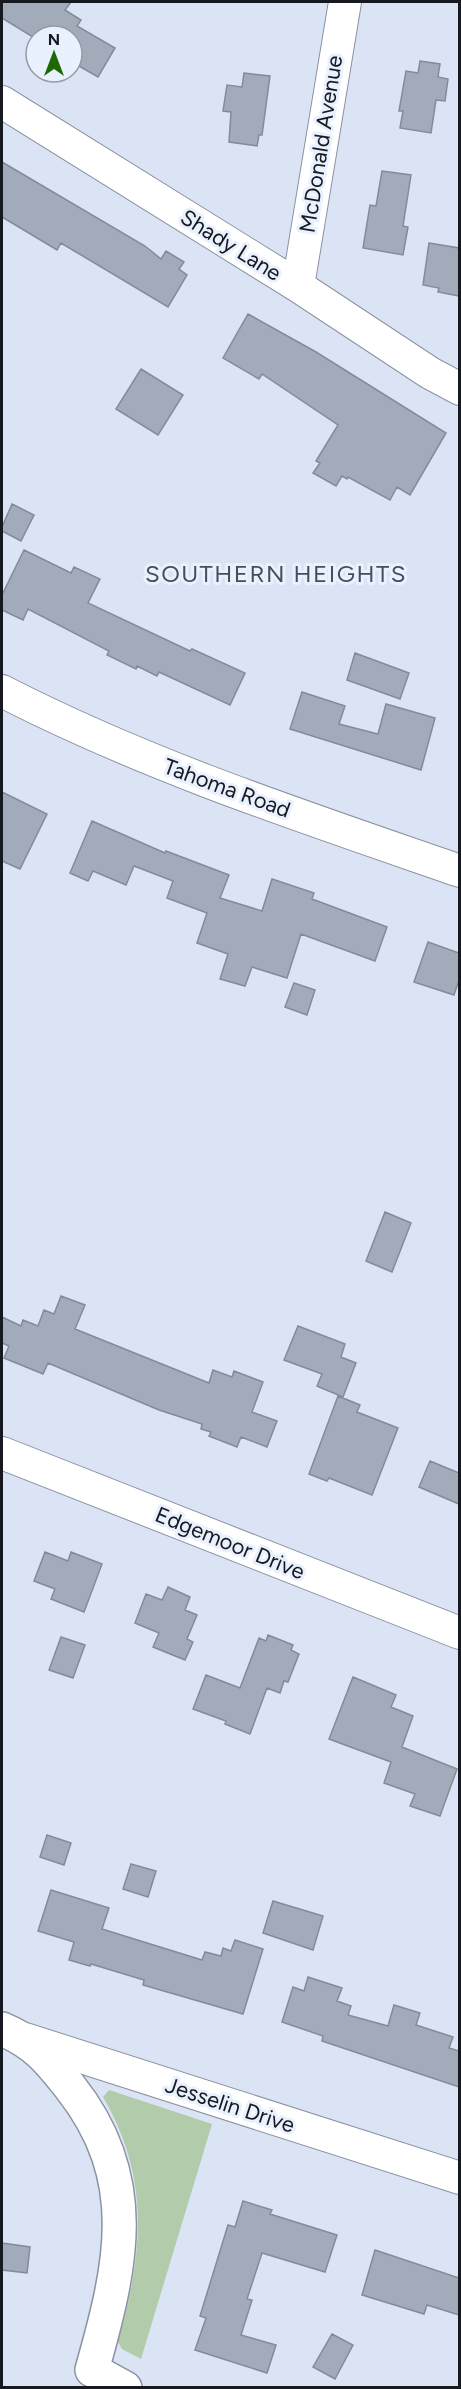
<svg xmlns="http://www.w3.org/2000/svg" width="461" height="2389" viewBox="0 0 461 2389" font-family="Figtree,sans-serif">
	<rect width="100%" height="100%" fill="#dbe4f4"/>
	<path fill="#b1cbab" d="M109,2090L212,2124L141,2359L122,2349L118,2342C143,2254 151,2179 103,2097Z"/>
	<path fill="#a2abba" stroke="#838b9a" stroke-width="1.5" d="M2,2H71L65,10L81,20L77,26L115,48L98,77L72,62V36H36V39L2,18Z
		M420,61L440,64L438,77L448,79L445,101L436,100L431,133L400,128L403,111H399L406,71L418,73Z
		M244,73L270,76L262,135H259L257,146L229,142L231,112L223,111L227,85L242,87Z
		M2,162L145,246L161,259L166,251L184,262L179,269L187,275L168,307L61,243L57,250L2,217Z
		M382,171L411,175L403,226L408,227L403,255L363,248L370,205L376,206Z
		M429,243L459,248V296L438,292L439,288L423,285Z
		M248,314L316,352L446,433L410,495L397,487L390,500L348,477L347,479L342,476L336,486L313,473L320,463L316,461L338,425L262,374L259,379L223,358Z
		M141,369L183,395L158,435L116,409Z
		M12,504L34,515L21,541L2,531V527Z
		M24,550L71,573L74,567L100,579L88,603L190,651L192,649L245,673L230,705L159,672L157,676L137,666L136,669L107,655L109,651L28,609L23,620L2,610V595Z
		M355,653L409,673L400,699L347,680Z
		M302,692L345,706L339,724L378,734L386,704L435,718L421,770L290,729Z
		M2,792L47,814L20,869L2,861Z
		M92,821L165,853L166,851L229,875L220,898L262,911L272,879L314,893L312,899L387,927L375,961L301,934L287,978L252,967L245,986L220,979L228,954L197,943L207,913L167,898L173,881L134,866L126,885L93,871L88,881L70,873Z
		M428,942L459,953V980L454,995L414,982Z
		M294,983L315,990L307,1015L285,1007Z
		M385,1212L411,1223L392,1272L366,1261Z
		M61,1296L85,1305L75,1329L209,1383L213,1370L232,1377L234,1371L263,1382L252,1412L277,1421L267,1447L241,1437L237,1447L209,1436L211,1432L201,1429L202,1424L159,1410L48,1363L43,1374L4,1358L9,1346L2,1343V1317L21,1326L23,1320L38,1326L44,1310L54,1314Z
		M298,1326L345,1344L341,1357L356,1363L343,1397L317,1386L322,1374L284,1360Z
		M338,1396L360,1405L357,1412L398,1428L372,1495L329,1478L327,1481L309,1474Z
		M430,1461L459,1473V1504L419,1487Z
		M45,1552L68,1561L71,1552L102,1564L84,1612L51,1599L55,1589L34,1581Z
		M168,1587L190,1597L185,1610L197,1615L187,1639L193,1642L185,1660L153,1647L159,1633L135,1623L146,1594L162,1600Z
		M268,1635L293,1645L291,1650L299,1654L288,1682L284,1681L280,1693L267,1688L250,1734L225,1724L226,1721L193,1709L206,1675L240,1688L259,1638L266,1641Z
		M61,1637L85,1645L73,1678L49,1670Z
		M353,1677L396,1695L391,1707L413,1716L402,1747L457,1769L440,1816L410,1806L415,1794L384,1783L391,1762L329,1739Z
		M47,1835L71,1843L64,1865L40,1857Z
		M131,1864L156,1871L148,1897L123,1889Z
		M51,1890L109,1908L102,1929L202,1960L205,1952L221,1956L223,1948L231,1951L235,1940L263,1949L243,2014L143,1985L144,1980L91,1964L90,1966L69,1960L74,1942L38,1931Z
		M273,1901L323,1916L313,1950L263,1933Z
		M308,1977L342,1988L337,2001L351,2006L348,2015L388,2026L394,2005L420,2013L416,2025L453,2037L449,2048L459,2051V2087L322,2041L323,2036L282,2022L293,1987L304,1991Z
		M243,2201L272,2210L270,2214L337,2235L325,2272L262,2253L247,2299L252,2300L241,2335L276,2345L267,2373L195,2350L206,2318L200,2316L228,2225L235,2227Z
		M2,2243L30,2247L27,2273L2,2270Z
		M375,2250L459,2278V2315L427,2305L424,2314L362,2295Z
		M332,2334L353,2345L335,2379L313,2367Z"/>
	<g fill="none" stroke-linecap="round" stroke-linejoin="round">
		<defs>
			<path id="street" d="M2,102L298,286L430,373L460,389
				M298,286L345,2
				M2,691C148,766 304,817 460,871
				M2,1453L460,1633
				M25,2039L460,2178"/>
			<path id="secondary" d="M2,2029C35,2043 48,2059 70,2087C143,2179 121,2267 92,2370L125,2388"/>
		</defs>
		<use href="#street" stroke="#8b93a2" stroke-width="34"/>
		<use href="#secondary" stroke="#8b93a2" stroke-width="36"/>
		<use href="#street" stroke="#fff" stroke-width="32"/>
		<use href="#secondary" stroke="#fff" stroke-width="33"/>
	</g>
	<g text-anchor="middle" dominant-baseline="central" stroke-width="6" stroke-linejoin="round" paint-order="stroke">
		<g font-size="22" fill="#16191f" stroke="#eaf1fe">
			<text transform="translate(321 144) rotate(-81)">McDonald Avenue</text>
			<text transform="translate(231 245) rotate(32)">Shady Lane</text>
			<text transform="translate(227 788) rotate(20)">Tahoma Road</text>
			<text transform="translate(230 1543) rotate(22)">Edgemoor Drive</text>
			<text transform="translate(230 2105) rotate(18)">Jesselin Drive</text>
		</g>
		<g font-size="24" letter-spacing="1.5" fill="#464e5b" stroke="#eaf1fe">
			<text x="276" y="573">SOUTHERN HEIGHTS</text>
		</g>
	</g>
	<rect width="461" height="2389" fill="none" stroke="#16191f" stroke-width="6"/>
	<g transform="translate(54 54)"><circle r="28" fill="#eaf1fe" stroke="#959ba5" stroke-width="1.5"/>
	<path d="M0-4.5L10 22L0 15L-10 22Z" fill="#1f6904"/>
	<text y="-9" font-size="16" font-weight="bold" text-anchor="middle" fill="#16191f">N</text>
	</g>
</svg>
